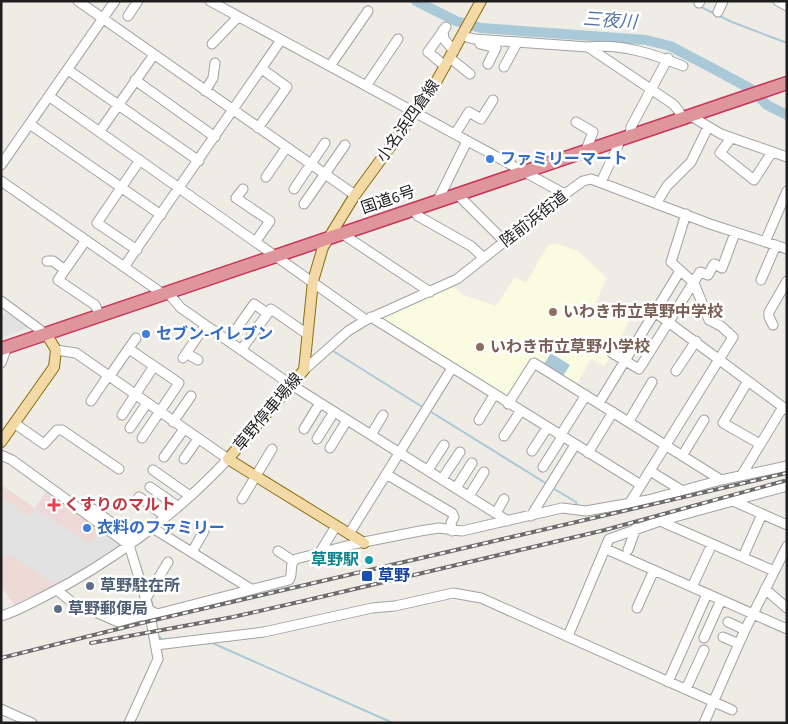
<svg xmlns="http://www.w3.org/2000/svg" width="788" height="724" viewBox="0 0 788 724" font-family="'Source Sans 3','Noto Sans JP',sans-serif">
	<rect width="100%" height="100%" fill="#eeece5"/>
	<path fill="#edd9d6" d="M1,485L35,508L48,489L120,544L43,594L16,606L1,587Z"/>
	<path fill="#f9fce1" d="M558,244L578,251L607,278L593,309L606,316L614,309L631,317L613,354L604,366L591,359L576,385L530,358L505,399L381,320L379,316L452,285L464,295L496,306L515,277L526,283L548,245Z"/>
	<path fill="#e2e2e2" d="M6,312L29,328L1,338V318Z
		M1,497L29,517L35,508L90,544L105,529L121,541L120,544L57,586L9,554L1,559Z"/>
	<path fill="#aac9d8" d="M551,353L570,365L563,376L544,364Z"/>
	<g fill="none" stroke-linecap="round" stroke-linejoin="round">
		<path stroke="#aac9d8" stroke-width="2" d="M699,6L732,22L787,43
			M333,351L424,408
			M428,410L547,484
			M551,487L576,502L577,506
			M138,560L147,586
			M151,599L153,608
			M160,637L162,640L169,639
			M210,642L393,723"/>
		<path stroke="#aac9d8" stroke-width="10" d="M416,1L456,21L481,28L646,40L670,46L714,69L751,89L767,105L787,115"/>
		<defs>
			<path id="minor" d="M78,1L355,195
				M210,1L565,194
				M778,1L787,6
				M699,3L700,1
				M718,12L723,1
				M128,16L138,1
				M443,30L444,39L454,51
				M463,36L474,39L588,47L673,104L679,111L681,118
				M212,44L238,17
				M480,44L496,48L488,64
				M588,47C621,43 653,54 683,66
				M450,58L470,74
				M330,66L368,11
				M445,66L428,52L446,27
				M504,67L517,43
				M68,70L199,161
				M135,80L215,137
				M366,86L398,39
				M205,91L213,78L215,63
				M50,97L366,320
				M689,115L721,134L787,157
				M576,122L593,132L586,150
				M31,125L161,215
				M258,128L287,87L262,69
				M100,131L153,56
				M455,134L469,112L481,119L493,100
				M630,136L631,127L668,58
				M731,138L720,153L754,180L772,152
				M1,165L115,1
				M266,177L286,148
				M1,181L163,294
				M601,182L618,146L617,140
				M243,189L236,198L270,221L256,241
				M294,189L325,143
				M457,194L505,242
				M438,200L467,141
				M304,204L345,145
				M656,204L667,186L691,162L708,127
				M412,209L418,216L471,246L484,258
				M341,233L430,292
				M86,240L58,280L95,305L100,316
				M765,242L787,191
				M137,250L97,223L140,160
				M47,261H53L65,270
				M124,267L281,40
				M761,280L776,245
				M168,293L181,308L290,384L508,521
				M1,301L47,335
				M652,310L787,410
				M371,317L641,485
				M773,325L769,317V312L787,281
				M228,341L254,304L267,313
				M129,349L179,383L142,438
				M241,350L271,309L307,334
				M186,353L198,360
				M612,353L639,369L700,272L708,275L714,264L722,268L735,233
				M183,358L202,330
				M1,363L7,347
				M304,370L348,331L366,320L457,279L565,194L583,181L591,179L710,224L787,249
				M676,371L696,341
				M109,377L136,338
				M748,381L723,423L760,444
				M91,401L108,376
				M599,403L680,271
				M508,404L534,363L721,480
				M122,415L154,366
				M479,420L494,395
				M629,421L652,382
				M173,422L191,396
				M14,423L44,444L57,430H62L119,469
				M130,428L147,403
				M304,429L320,403
				M371,435L383,415
				M504,436L520,412
				M560,436L586,395
				M317,439L334,412
				M330,448L347,420
				M532,451L547,428
				M588,453L613,412
				M1,455L12,460L129,545L149,610L157,614L289,580C294,573 288,564 296,559L354,544L420,531L439,528L462,531L562,508L586,511L648,500L721,480L787,466
				M682,456L704,420
				M164,457L184,429
				M184,459L198,439
				M543,467L562,437
				M153,470L190,496
				M428,470L444,445
				M650,471L681,490
				M386,474L452,513L454,517L451,523L452,531
				M741,476L783,407
				M442,479L460,452
				M150,487L177,506
				M456,488L472,463
				M469,496L484,472
				M139,497L165,516
				M242,499L272,449
				M631,501L733,337L721,326L709,320L694,283L671,262L686,214
				M733,501L787,525
				M93,509L135,540
				M496,513L504,499
				M531,516L575,445
				M660,521L787,486
				M151,527L251,589
				M349,534L452,368
				M606,549L787,629
				M628,550L636,528
				M278,551L293,561
				M192,552L204,531
				M319,554L336,526
				M743,557L762,514
				M692,587L712,544
				M765,589L787,608
				M57,590L79,608L93,611L118,622L140,616H149
				M147,597L168,562
				M637,608L654,570
				M1,616C15,612 29,604 43,597C109,564 177,514 228,459L76,353L56,350
				M728,622L745,630
				M568,636L609,539L660,521L774,571
				M723,637L739,644
				M704,638L721,600
				M156,645L264,632L372,608L395,606L453,593L481,598L732,710
				M668,682L707,594
				M686,689L704,650
				M1,709L32,723
				M129,723L158,659L149,610
				M704,723L745,630L787,546"/>
			<path id="major" d="M1,442L54,367L56,350L47,335
				M364,543L228,459L304,370L313,281L323,247L355,195L431,91L481,1"/>
			<path id="highway" d="M1,349L787,83"/>
		</defs>
		<use href="#minor" stroke="#a2a2a2" stroke-width="11"/>
		<use href="#major" stroke="#8a6d0f" stroke-width="12"/>
		<use href="#highway" stroke="#c9355a" stroke-width="15"/>
		<use href="#minor" stroke="#fff" stroke-width="9"/>
		<use href="#major" stroke="#f3d9a6" stroke-width="10"/>
		<use href="#highway" stroke="#de959b" stroke-width="12"/>
		<defs>
			<path id="rail" d="M91,643L233,617L312,599L605,530L784,481
				M1,658L150,621L787,473"/>
		</defs>
		<use href="#rail" stroke="#6c6c6c" stroke-width="4"/>
		<use href="#rail" stroke="#fff" stroke-width="2" stroke-dasharray="5.5" stroke-linecap="butt"/>
	</g>
	<g fill="#3f7fe0" stroke="#fff" stroke-width="2">
		<circle cx="490" cy="159" r="5"/>
		<circle cx="146" cy="334" r="5"/>
		<circle cx="87" cy="528" r="5"/>
	</g>
	<g fill="#8d6e63" stroke="#fff" stroke-width="2">
		<circle cx="553" cy="312" r="5"/>
		<circle cx="480" cy="347" r="5"/>
	</g>
	<path fill="#e0444e" stroke="#fff" stroke-width="2" d="M51.5 497.5h5v5h5v5h-5v5h-5v-5h-5v-5h5z"/>
	<circle fill="#0f9aa8" stroke="#fff" stroke-width="2" cx="369" cy="560" r="5"/>
	<rect fill="#1a4fb4" stroke="#fff" stroke-width="2" x="361" y="570" width="12" height="12" rx="2.5"/>
	<g fill="#5c6f8a" stroke="#fff" stroke-width="2">
		<circle cx="90" cy="586" r="5"/>
		<circle cx="58" cy="609" r="5"/>
	</g>
	<g text-anchor="middle" dominant-baseline="central" stroke-width="5" stroke-linejoin="round" paint-order="stroke">
		<g font-size="16" fill="#1e1e1e" stroke="#fff">
			<text transform="translate(408 121) rotate(-55)">小名浜四倉線</text>
			<text transform="translate(388 200) rotate(-19)">国道6号</text>
			<text transform="translate(534 219) rotate(-38)">陸前浜街道</text>
			<text transform="translate(268 412) rotate(-50)">草野停車場線</text>
		</g>
		<g font-size="16" font-weight="bold" fill="#366cbe" stroke="#fff" text-anchor="start">
			<text x="500" y="159">ファミリーマート</text>
			<text x="156" y="334">セブン-イレブン</text>
			<text x="97" y="528">衣料のファミリー</text>
		</g>
		<g font-size="16" font-weight="bold" fill="#785e54" stroke="#fff" text-anchor="start">
			<text x="563" y="312">いわき市立草野中学校</text>
			<text x="490" y="347">いわき市立草野小学校</text>
		</g>
		<g font-size="16" font-weight="bold" fill="#be3a42" stroke="#fff" text-anchor="start">
			<text x="64" y="505">くすりのマルト</text>
		</g>
		<g font-size="16" font-weight="bold" fill="#0d838f" stroke="#fff" text-anchor="end">
			<text x="359" y="560">草野駅</text>
		</g>
		<g font-size="16" font-weight="bold" fill="#164399" stroke="#fff" text-anchor="start">
			<text x="378" y="576">草野</text>
		</g>
		<g font-size="16" font-weight="bold" fill="#4e5e75" stroke="#fff" text-anchor="start">
			<text x="100" y="586">草野駐在所</text>
			<text x="68" y="609">草野郵便局</text>
		</g>
		<g font-size="18" font-style="italic" fill="#5475a5" stroke="#fff">
			<text transform="translate(610 21) rotate(4)">三夜川</text>
		</g>
	</g>
	<rect width="788" height="724" fill="none" stroke="#1e1e1e" stroke-width="5"/>
</svg>
